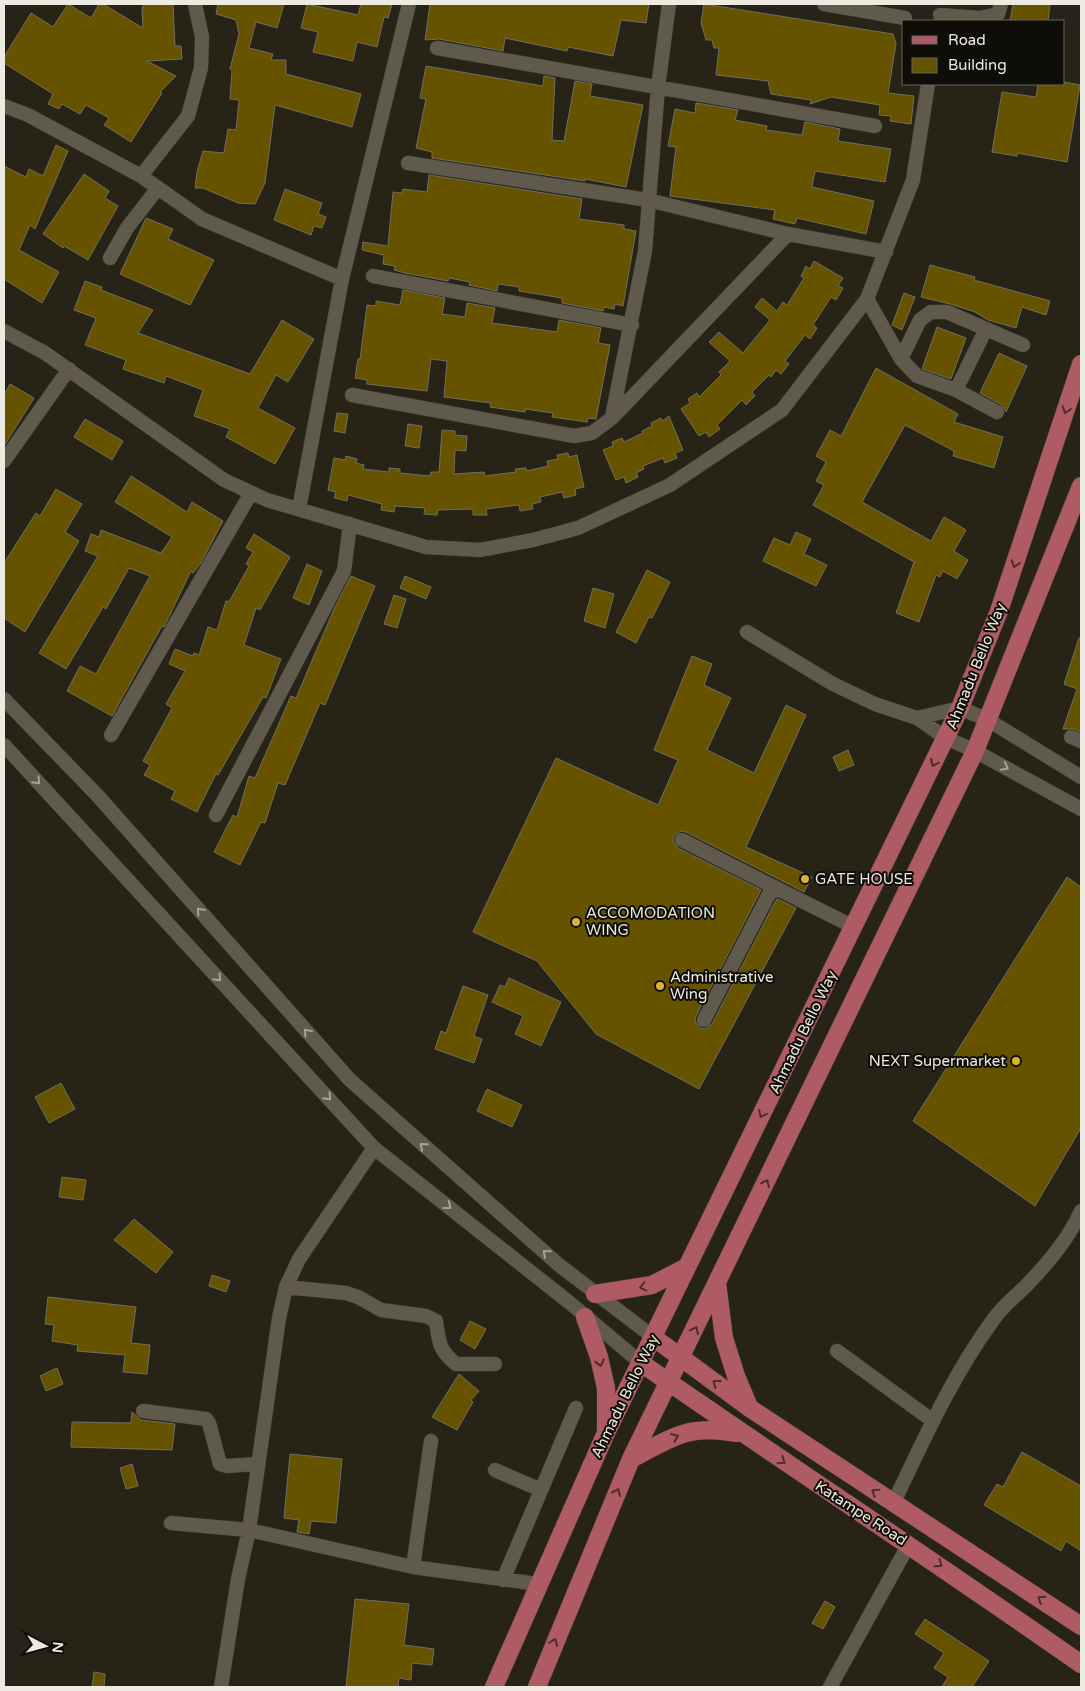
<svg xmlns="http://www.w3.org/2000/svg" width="1085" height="1691" viewBox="0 0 1085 1691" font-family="'Varela Round',sans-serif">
	<rect width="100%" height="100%" fill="#272316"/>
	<path fill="#665300" stroke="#726e5f" d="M68,4L91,18L99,4H103L143,28L142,8L144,4H173L175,46H181L182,59L147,61L176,76L160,92L162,93L131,142L104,125L109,118L86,105L80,114L62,104L59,109L48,104L53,94L4,63V57L31,13L53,27Z
		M218,4H284L277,28L256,22L249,48L273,54L271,60H286V74L361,94L352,127L275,105L265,183L255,204L238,203L203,188H195L197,172L203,151L224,153L228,129L236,130L239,100L230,99L232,70L230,69L239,34L236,20L216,14Z
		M307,4L358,15L361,4H392L388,18L384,17L377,47L357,42L353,61L313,52L318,32L301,28Z
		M430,4H649L646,23L621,20L613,56L568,47L567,51L505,38L503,51L439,39L425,40Z
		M704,4L893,34L896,44L888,93L914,96L911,124L890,121L891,116L879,115L880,105L831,97L810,104L811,100L771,94L768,81L716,75L719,48H714L712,40H706L701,23Z
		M1013,4H1050L1048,21H1010Z
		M426,66L543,86L544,76L555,78L552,140L564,141L575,81L592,84L590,96L643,105L626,187L585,179V181L432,158V152L416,148L426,99L420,98Z
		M1064,82L1080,85L1067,162L1017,153V156L992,152L1002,92L1036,97L1038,84H1064Z
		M696,103L738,110L735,120L767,126L766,130L802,135L805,122L840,129L838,141L891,149L885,182L815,171L812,187L874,201L866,234L797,218L795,224L773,219L775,210L670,196L676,147L668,146L675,109L695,113Z
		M56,145L68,151L35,229L30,225L19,250L59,272L42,303L4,279V166L26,177L29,169L43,176Z
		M84,174L109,191L105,198L118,206L88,260L64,246L63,248L43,234Z
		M429,175L582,199L579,219L624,225V229L636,231L623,306L615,304L614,309L604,307L603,311L562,303V298L519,291V287L498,284L497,291L469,285L470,282L449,278L448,281L405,273L394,270L395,266L383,264L384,255L362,250L363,242L388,246L393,192L402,193L403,189L427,192Z
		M285,189L322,203L318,214L326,217L322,228L314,226L311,235L274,220Z
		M146,218L173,229L168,239L214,260L190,305L120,274Z
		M814,261L843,278L838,286L843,288L836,300L831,297L813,325L817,328L810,339L805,335L785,361L789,364L781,374L776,370L771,377L769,375L752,392L755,396L746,405L742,400L717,425L720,429L709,437L706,432L699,436L681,409L690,403L688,399L697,393L699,397L721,375L719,372L730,361L709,342L719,332L743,353L770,320L755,307L762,298L777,311L783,302L787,305L804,278L801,276L806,266L810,269Z
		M930,265L975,277L974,280L1050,301L1046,315L1022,307L1016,328L988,320L975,312L950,304L921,297Z
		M85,281L102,287L101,290L153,310L138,333L250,374L282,320L314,339L288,382L276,375L258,408L295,428L275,464L226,437L230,429L194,416L203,390L166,376L164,383L123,369L126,360L85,345L96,318L74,310Z
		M403,290L445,298L442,314L465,317L467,303L495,308L492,323L557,332L559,320L601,328L598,343L610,345L596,419L588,418L587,422L552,417L553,413L525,409V412L490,407L491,403L444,397L447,361L431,359L427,391L367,384V380L355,378L358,359H360L367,305L376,306V301L400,305Z
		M904,293L915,297L902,330L892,325Z
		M937,327L966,338L951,379L922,369Z
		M999,353L1027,366L1006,412L1002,405L980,393Z
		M876,368L958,414L954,422L1003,437L994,468L953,456L954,451L905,425L862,502L931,541L944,517L966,530L954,551L968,560L957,579L943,571L940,577L936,575L919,622L896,613L914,562L813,505L824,485L816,481L826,462L816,456L830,430L841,436Z
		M10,384L34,398L4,446V395Z
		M337,413L348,414L345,433L334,431Z
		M669,416L683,450L675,453L677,458L665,463L663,458L643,466L644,469L636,473L638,477L626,483L624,477L616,480L603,450L613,446L612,442L622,438L624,442L643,433L642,431L652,426L651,423L661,418L662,421Z
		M85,419L123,441L112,460L74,437Z
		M408,424L422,426L419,448L405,446Z
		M442,430L455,431V435L467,436L466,451L455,450L454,474L484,472L485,476L516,472L515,469L526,468L527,471L548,466L547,461L558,459L557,455L568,453L569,457L577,455L584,487L575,489L576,495L564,498L562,492L540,497L541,502L532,504L533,509L520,511L519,505L486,509L487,515H473V509L438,510L437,515L424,514L425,508L395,506L394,512L381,510L382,504L348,495L347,501L334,498L336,492L328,490L334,458L345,460L346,456L357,459L356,463L364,465L363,469L389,472V468L400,469V473L430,476L431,472H439Z
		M131,476L187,512L192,502L223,521L201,563L193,573L191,571L164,627L162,626L112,716L67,691L80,666L96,674L150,576L129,568L106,609L103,607L66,669L39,653L98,556L85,551L91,534L99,537L101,530L161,553L172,537L115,502Z
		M56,489L82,504L65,532L79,541L25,632L4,618V563L36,513L40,516Z
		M796,532L811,539L804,554L827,565L816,586L763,561L774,538L790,545Z
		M254,534L290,557L260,610L256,608L244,645L281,659L266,698L263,697L218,775L216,774L197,812L171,799L175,791L144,775L150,765L143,761L172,708L166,704L185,671L169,664L175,649L193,656L194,653L199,655L208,627L217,630L226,601L229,602L249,566L246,564L253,552L246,548Z
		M307,564L322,571L309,605L293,598Z
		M647,570L670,582L652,618L649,617L636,643L616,632Z
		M351,576L375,586L325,705L320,703L285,785L278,783L265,823L261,822L240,865L214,852L233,815L237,817L249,776L255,778L291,696L296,698L334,609Z
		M405,576L431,587L426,599L400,588Z
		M593,588L614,594L605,628L584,621Z
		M394,595L406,599L397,628L384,624Z
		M1079,638H1081V732L1074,729H1063L1077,689L1064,684Z
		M692,656L712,664L704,685L731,698L707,750L754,773L786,705L806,715L746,847L812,877L804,892L686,832L681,831L674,836L673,841L678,848L761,890L696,1016L695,1021L700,1028L705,1029L712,1024L776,900L778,899L796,908L699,1089L596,1034L537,961L473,932L556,758L658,805L678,760L654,750Z
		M848,750L854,765L839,771L833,757Z
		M1067,877L1081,887V1128L1035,1206L913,1121Z
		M509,978L561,1002L541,1046L515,1034L523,1016L492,1002L500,985L505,987Z
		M463,986L488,995L474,1036L482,1039L474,1063L435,1049L441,1031L446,1033Z
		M61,1083L75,1109L49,1123L35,1097Z
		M487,1089L522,1105L512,1127L477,1111Z
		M62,1177L86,1180L83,1200L59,1197Z
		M134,1219L173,1252L156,1273L114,1240Z
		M212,1275L230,1281L226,1292L209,1286Z
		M48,1297L136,1307L131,1343L150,1345L147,1374L123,1372L125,1355L77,1351L78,1345L52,1341L54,1325L45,1324Z
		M470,1321L486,1329L475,1349L460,1340Z
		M57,1368L63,1384L46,1391L40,1376Z
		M459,1374L479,1391L471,1400L473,1402L457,1430L432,1417Z
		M132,1412L141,1420L175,1424L172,1450L71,1447L72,1422L131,1423Z
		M1022,1452L1081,1486V1551L1066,1541L1061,1551L984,1505L997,1484L1003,1487Z
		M290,1454L342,1459L336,1523L311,1521L309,1534L297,1532L299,1520L284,1518Z
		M132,1464L138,1486L126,1489L120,1468Z
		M355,1599L409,1604L404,1645L434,1649L432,1665L412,1663L411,1680L399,1678L398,1687H346Z
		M825,1601L835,1607L823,1629L812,1623Z
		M925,1619L989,1661L972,1687H942L948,1677L934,1668L944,1653L915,1634Z
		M94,1672L105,1674L104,1687H92Z"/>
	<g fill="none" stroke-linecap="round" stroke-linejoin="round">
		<defs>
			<path id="minor" d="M824,4L905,18
				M940,15L980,18L998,14L1001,4
				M437,48L875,126
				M4,106L28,115L141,176L202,219L342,279
				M408,163L648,200L788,234L886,252
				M141,176L188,116L201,68L202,37L195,4
				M110,258L127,228L158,188
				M373,276L632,325
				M867,299L901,359L917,376L956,390L997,412
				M4,331L45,353L224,480L267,500L426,547L480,550L533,540L578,528L670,485L782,410L867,299L913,180L928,84
				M901,359L920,320L931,312H947L1023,345
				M956,390L986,329
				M352,395L574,436L592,433L612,418L788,234
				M612,417L645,251L658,87L669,4
				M4,461L69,369
				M299,509L342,279L409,4
				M747,632L833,684L875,704L917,718L946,738L975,751L1081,809
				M4,699L97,795L350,1080L559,1265L653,1337
				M917,718L960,708L988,720L1081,777
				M111,735L251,493
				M1071,737L1081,741
				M4,745L374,1148L570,1303L641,1363
				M216,815L344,571L350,524
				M682,840L778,889
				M704,1020L769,894L778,889L854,927
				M374,1148L299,1259L286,1287L279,1318L249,1530L413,1567L538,1584
				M286,1287L346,1293L358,1297L381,1310L426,1316L436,1321C439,1343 439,1350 456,1364H495
				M837,1351L933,1421
				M143,1411L206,1419L209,1423L220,1464L227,1466L257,1464
				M495,1470L541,1490
				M893,1504C923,1441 952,1376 993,1320C1001,1308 1014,1297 1025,1287C1047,1264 1068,1240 1081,1211
				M171,1523L249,1530L238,1579L221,1687
				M413,1567L431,1441
				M503,1580L576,1408
				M830,1687L909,1544"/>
			<path id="major" d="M717,1283L724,1338L736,1376L749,1407
				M595,1294L652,1285L687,1267
				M585,1317L599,1357L606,1388V1430
				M653,1337L751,1409L1081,1626
				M641,1363C787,1464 935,1562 1081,1664
				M631,1459C673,1437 688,1424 736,1433
				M494,1687L605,1435L960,708L999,611L1081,364
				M537,1687L631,1459L975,751L1081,486"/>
		</defs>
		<use href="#minor" stroke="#413d34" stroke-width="15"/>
		<use href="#major" stroke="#413d34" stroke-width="19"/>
		<use href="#minor" stroke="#5f5a4c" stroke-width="14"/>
		<use href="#major" stroke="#ae5b63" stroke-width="18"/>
	</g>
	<defs><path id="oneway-chevron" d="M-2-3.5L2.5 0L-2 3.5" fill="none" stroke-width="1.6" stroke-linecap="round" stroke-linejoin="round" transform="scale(1.25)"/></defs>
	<g stroke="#4e2c2c">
		<use href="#oneway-chevron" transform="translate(1066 410) rotate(108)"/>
		<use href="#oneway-chevron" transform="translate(1015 564) rotate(109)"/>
		<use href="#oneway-chevron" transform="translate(934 763) rotate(116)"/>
		<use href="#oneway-chevron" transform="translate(762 1114) rotate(116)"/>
		<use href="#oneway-chevron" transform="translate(766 1183) rotate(-64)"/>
		<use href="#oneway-chevron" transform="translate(643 1287) rotate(167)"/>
		<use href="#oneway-chevron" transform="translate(695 1330) rotate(-64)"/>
		<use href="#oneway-chevron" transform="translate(600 1363) rotate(76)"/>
		<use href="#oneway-chevron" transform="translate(716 1383) rotate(-143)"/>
		<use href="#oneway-chevron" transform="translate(675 1437) rotate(-23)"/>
		<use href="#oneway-chevron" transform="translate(782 1461) rotate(34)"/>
		<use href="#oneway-chevron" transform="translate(617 1492) rotate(-67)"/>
		<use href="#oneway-chevron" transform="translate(875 1492) rotate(-146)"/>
		<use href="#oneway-chevron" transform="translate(939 1564) rotate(35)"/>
		<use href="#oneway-chevron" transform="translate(1041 1599) rotate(-147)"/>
		<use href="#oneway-chevron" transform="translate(554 1642) rotate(-69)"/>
	</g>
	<g stroke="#a6a297">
		<use href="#oneway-chevron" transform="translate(1005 767) rotate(28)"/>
		<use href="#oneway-chevron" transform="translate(37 781) rotate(47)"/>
		<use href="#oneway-chevron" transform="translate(200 911) rotate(-132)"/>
		<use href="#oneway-chevron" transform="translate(218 978) rotate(47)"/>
		<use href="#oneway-chevron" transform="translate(307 1032) rotate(-132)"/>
		<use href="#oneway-chevron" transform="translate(328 1097) rotate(47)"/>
		<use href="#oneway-chevron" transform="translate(423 1146) rotate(-139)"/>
		<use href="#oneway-chevron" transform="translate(448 1206) rotate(38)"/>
		<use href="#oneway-chevron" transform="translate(546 1253) rotate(-139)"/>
	</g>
	<g fill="#dcb233" stroke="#0e0d07" stroke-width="2">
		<circle cx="805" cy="879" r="5"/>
		<circle cx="576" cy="922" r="5"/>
		<circle cx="660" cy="986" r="5"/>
		<circle cx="1016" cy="1061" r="5"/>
	</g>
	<g text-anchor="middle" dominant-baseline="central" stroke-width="4" stroke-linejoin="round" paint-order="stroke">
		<g font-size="15" fill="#edeae2" stroke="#0e0d07">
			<text transform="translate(976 666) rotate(-68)">Ahmadu Bello Way</text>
			<text transform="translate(803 1032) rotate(-64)">Ahmadu Bello Way</text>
			<text transform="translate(625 1396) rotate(-64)">Ahmadu Bello Way</text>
			<text transform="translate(861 1513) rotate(33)">Katampe Road</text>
		</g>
		<g font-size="15" fill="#edeae2" stroke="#0e0d07" text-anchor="start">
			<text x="815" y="879">GATE HOUSE</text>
			<text x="586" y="913">ACCOMODATION<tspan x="586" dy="17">WING</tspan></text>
			<text x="670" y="977">Administrative<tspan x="670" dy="17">Wing</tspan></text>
			<text x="1006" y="1061" text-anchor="end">NEXT Supermarket</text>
		</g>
	</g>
	<rect width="1085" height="1691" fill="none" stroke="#edeae2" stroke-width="10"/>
	<rect x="902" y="20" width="162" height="65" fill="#0e0d07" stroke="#67655f"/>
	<rect x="912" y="36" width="25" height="8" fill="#ae5b63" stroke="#67655f"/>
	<text x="948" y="45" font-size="15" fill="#edeae2">Road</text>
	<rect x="912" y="58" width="25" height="15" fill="#665300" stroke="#67655f"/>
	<text x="948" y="70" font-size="15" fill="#edeae2">Building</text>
	<g transform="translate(45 1646) rotate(96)" stroke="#0e0d07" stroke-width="4" paint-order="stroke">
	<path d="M0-4L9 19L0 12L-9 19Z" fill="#edeae2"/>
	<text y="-8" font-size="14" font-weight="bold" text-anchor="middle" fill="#edeae2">N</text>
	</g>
</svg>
